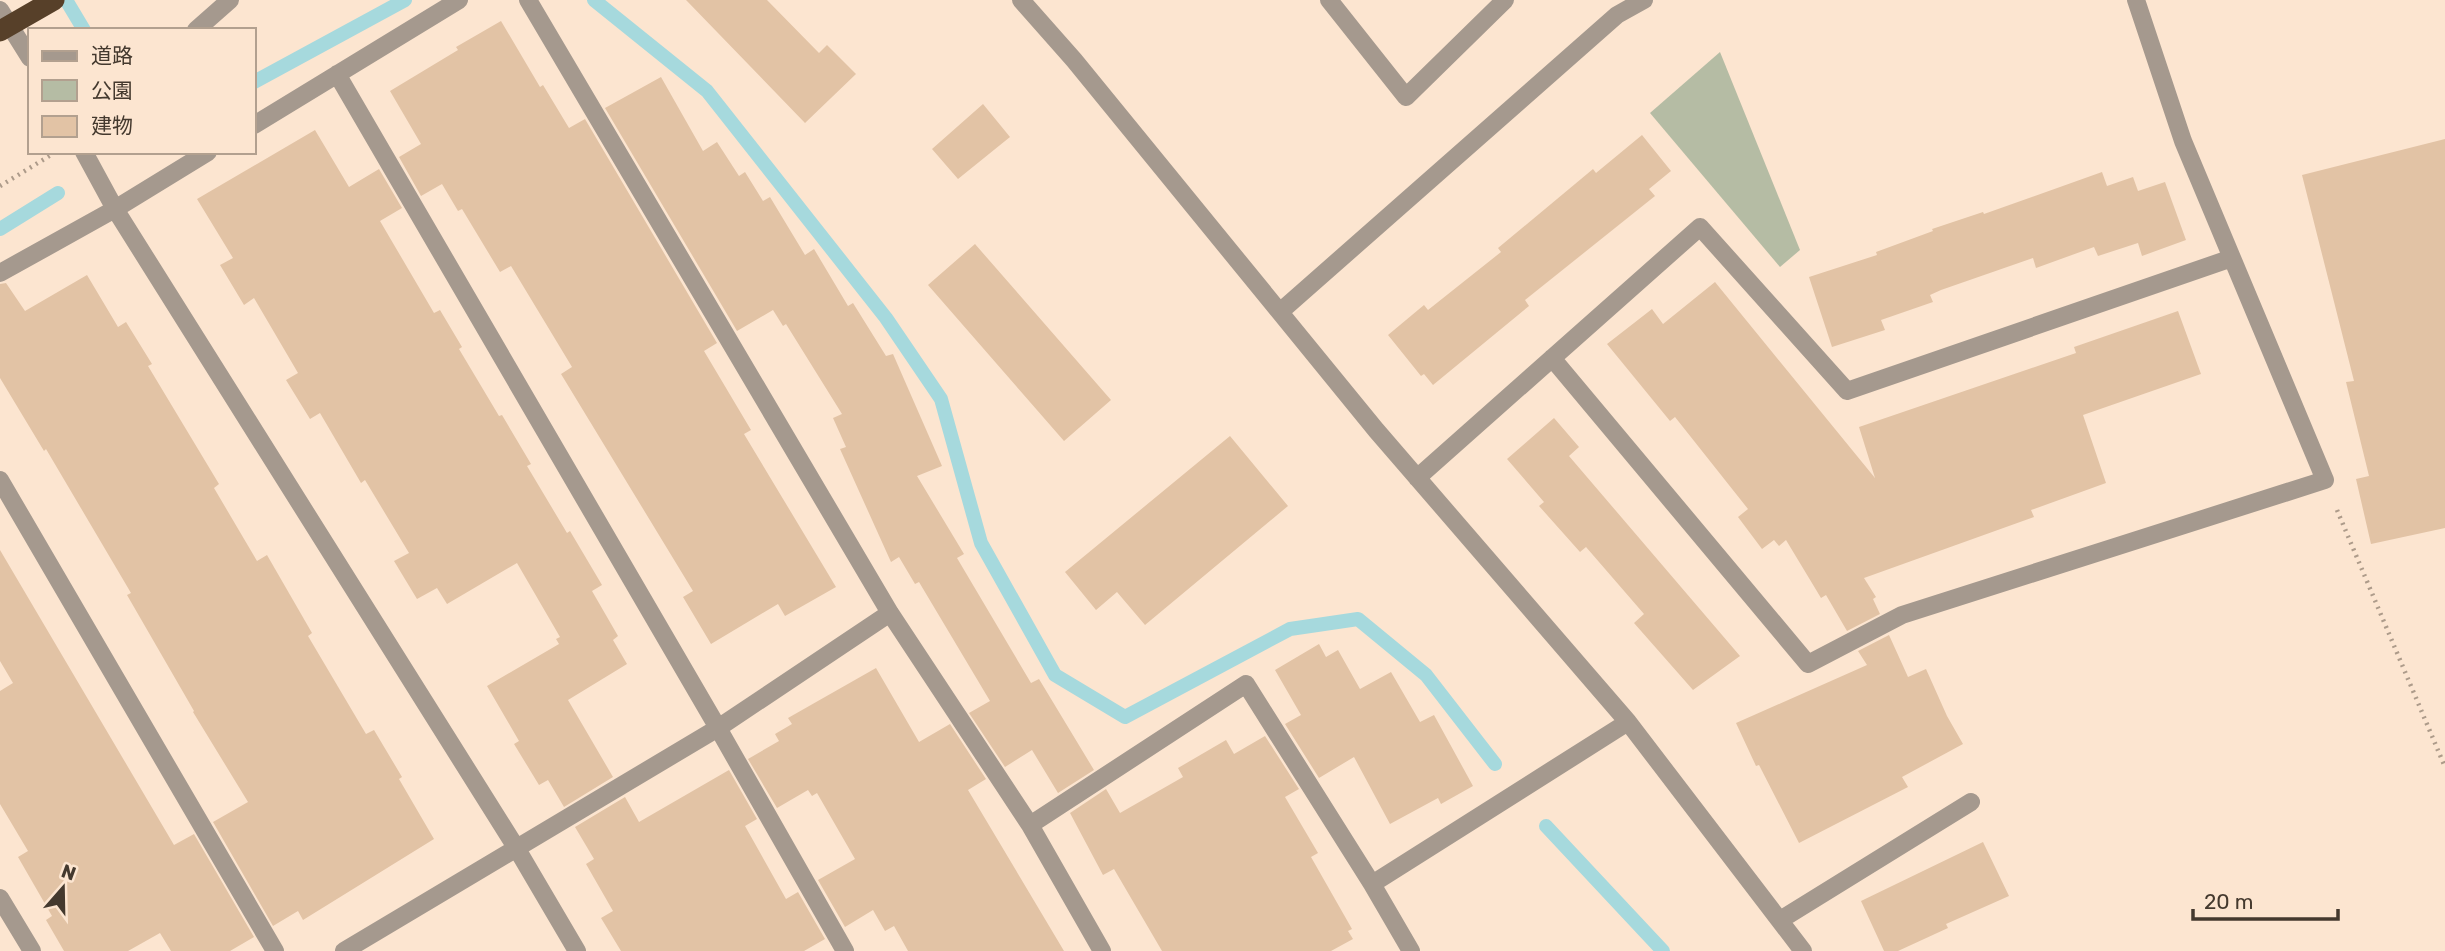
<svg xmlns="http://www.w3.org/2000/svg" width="2445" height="951" viewBox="0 0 2445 951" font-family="Rubik,'Noto Sans JP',sans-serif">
	<rect width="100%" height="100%" fill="#fce5d0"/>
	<path fill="#b5bca4" d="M1720,52L1800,250L1780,267L1650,113Z"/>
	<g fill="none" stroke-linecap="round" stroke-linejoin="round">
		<path stroke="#a6d9dd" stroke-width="14" d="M66,0L84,30
			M594,0L707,91L886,318L941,399L981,543L1055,675L1125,717L1290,629L1358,619L1426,675L1495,764
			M254,82L405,0
			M0,229L58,193
			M1546,826L1663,951"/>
	</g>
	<path fill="#e2c3a5" d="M686,0H767L819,53L827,45L856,74L805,123Z
		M501,21L540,87L543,85L569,128L585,119L717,343L704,351L751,430L744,434L836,587L785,616L778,604L711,644L683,597L693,591L561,374L572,367L511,266L500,272L462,209L458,211L442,184L421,196L399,157L421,144L390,91L458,50L456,47Z
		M661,77L703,151L717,142L739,176L745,172L763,201L770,197L805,255L814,249L848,306L853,303L886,356L893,354L942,466L917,476L964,554L957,558L1031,683L1039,679L1094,770L1058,793L1032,750L1005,767L969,713L990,701L919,582L915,584L899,557L891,562L840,449L846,447L833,418L842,414L786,324L783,326L773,310L737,331L605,108Z
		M983,104L1010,137L958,179L932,149Z
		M315,130L349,187L379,169L402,208L380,221L434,313L440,310L462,347L459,349L499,416L502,415L531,464L527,466L567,533L570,531L602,585L592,591L618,636L613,640L627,664L568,700L613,777L564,807L548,780L539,785L514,744L519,741L487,686L559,644L556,639L560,637L517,563L447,604L437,588L417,599L394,561L409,553L365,480L361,483L320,413L310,419L286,380L298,373L254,298L244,305L220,265L233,258L197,199Z
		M1642,135L1671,171L1649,189L1655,196L1525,300L1529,306L1433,385L1424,374L1421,376L1388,335L1424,305L1428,310L1501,252L1498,248L1593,169L1596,173Z
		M2445,139V528L2371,544L2356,479L2369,476L2346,382L2354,381L2302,175Z
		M2102,172L2107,186L2133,177L2138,191L2165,182L2186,240L2142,256L2138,243L2098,256L2094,247L2036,268L2033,258L1941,290L1930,295L1933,302L1881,320L1885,330L1832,347L1809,277L1877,255L1876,252L1933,231L1932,229L1983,212L1984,214Z
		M975,244L1111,400L1064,441L928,285Z
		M87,275L118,327L126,322L152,364L148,366L219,484L214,488L257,561L267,555L312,633L308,636L366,734L374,730L402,777L399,779L434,839L303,920L298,911L273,926L213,822L248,802L193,712L194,711L127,595L131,593L46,449L44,451L0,378V284L6,283L25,311Z
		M1715,282L1875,478L1859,427L2076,353L2074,347L2178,311L2201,374L2083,415L2106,483L2031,510L2034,517L1864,578L1876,597L1873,599L1880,614L1847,631L1826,595L1821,598L1786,540L1779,546L1774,540L1762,549L1738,517L1748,509L1675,417L1670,421L1607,344L1652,309L1663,324Z
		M1554,418L1579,447L1569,456L1740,656L1693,690L1634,623L1644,614L1586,547L1580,552L1539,506L1544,502L1507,459Z
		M1230,436L1288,506L1145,625L1117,592L1096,610L1065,572Z
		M0,550L174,845L194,834L254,937L230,951H171L160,933L128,951H64L46,920L52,916L18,857L28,851L0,804V691L13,683L0,661Z
		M1889,635L1908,677L1926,669L1947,716L1963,744L1902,777L1908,787L1799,843L1759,765L1756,766L1736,723L1867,665L1858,651Z
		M1319,644L1326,657L1338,650L1360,689L1391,672L1420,722L1434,715L1473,786L1441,804L1438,798L1390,824L1354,757L1319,778L1285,724L1301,715L1275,670Z
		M876,668L919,742L950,724L986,779L968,790L1064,951H908L894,926L885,931L873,910L845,927L818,880L855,859L817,793L812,796L808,790L777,808L748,759L779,741L775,734L792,724L788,718Z
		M1265,736L1299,789L1285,797L1318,853L1311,857L1352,929L1348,931L1353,939L1331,951H1162L1114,869L1103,875L1070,813L1106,789L1120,813L1183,777L1178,768L1226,740L1234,754Z
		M729,770L757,819L745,826L786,899L798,892L825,939L804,951H621L601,918L613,911L586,864L594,859L575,827L625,797L639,822Z
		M1983,842L2009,896L1946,924L1948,928L1898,951H1884L1861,901Z"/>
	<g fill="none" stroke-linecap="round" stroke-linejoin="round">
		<path stroke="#ad9b8a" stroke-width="4.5" stroke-dasharray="2 5" stroke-linecap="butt" d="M0,186L51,155
			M2337,510L2445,767"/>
		<path stroke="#a5998e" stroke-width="18" d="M528,0L890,613L1030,825L1102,951
			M1021,0L1074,60L1376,430L1628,722L1803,951
			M1329,0L1406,97L1505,0
			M0,10L30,58
			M196,30L230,0
			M337,74L718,728L845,951
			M254,125L459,0
			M84,152L115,209L517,849L577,951
			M0,273L115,209L208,152
			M1281,311L1617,15L1644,0
			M1552,358L1808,664L1902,615L2325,480L2183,141L2136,0
			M1417,478L1700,227L1847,391L2232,258
			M0,480L275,951
			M1030,825L1246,684L1372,884L1411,951
			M1372,884L1628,722
			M0,898L32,951
			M1780,920L1971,802
			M344,951L718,728L890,613"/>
		<path stroke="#574029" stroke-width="21" d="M0,31L54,0"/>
	</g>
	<rect x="28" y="28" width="228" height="126" fill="#fce5d0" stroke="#b2a08f" stroke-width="2"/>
	<rect x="42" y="51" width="35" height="10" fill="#a5998e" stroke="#b2a08f" stroke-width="2"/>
	<text x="91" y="63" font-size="21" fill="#44392e">道路</text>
	<rect x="42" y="80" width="35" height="21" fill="#b5bca4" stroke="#b2a08f" stroke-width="2"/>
	<text x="91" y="98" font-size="21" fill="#44392e">公園</text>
	<rect x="42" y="116" width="35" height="21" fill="#e2c3a5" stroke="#b2a08f" stroke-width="2"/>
	<text x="91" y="133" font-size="21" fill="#44392e">建物</text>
	<g transform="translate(63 888) rotate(20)" stroke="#fce5d0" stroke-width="5" paint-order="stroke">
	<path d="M0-5L12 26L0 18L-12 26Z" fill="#44392e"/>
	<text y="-10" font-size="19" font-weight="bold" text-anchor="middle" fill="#44392e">N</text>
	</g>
	<path d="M2193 909v10h145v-10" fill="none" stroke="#44392e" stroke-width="3.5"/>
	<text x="2204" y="909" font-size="21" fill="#44392e" stroke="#fce5d0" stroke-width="5" paint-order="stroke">20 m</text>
</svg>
